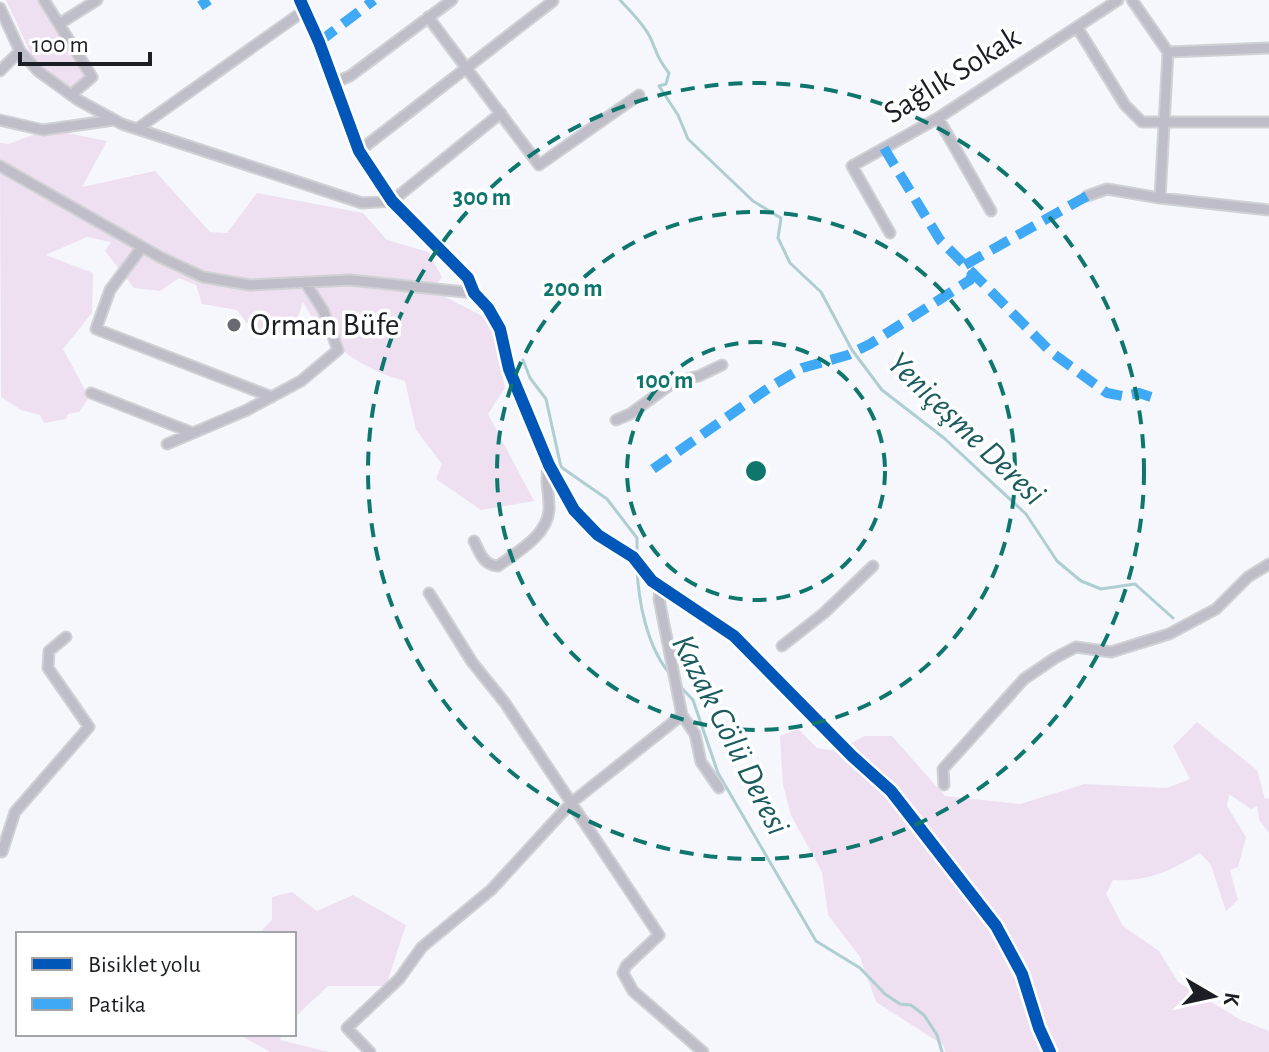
<svg xmlns="http://www.w3.org/2000/svg" width="1269" height="1052" viewBox="0 0 1269 1052" font-family="'Alegreya Sans',sans-serif">
	<rect width="100%" height="100%" fill="#f5f7fc"/>
	<path fill="#eee0f0" d="M6,0H40L85,72L83,79L72,86L64,85L41,65L32,56Z
		M62,132L107,141L82,187L155,171L210,232L227,233L257,193L363,213L387,240L428,252L442,277L432,290L490,320L505,388L488,414L534,501L481,510L436,479L442,464L416,430L405,381C360,369 325,343 303,302L295,325L281,333L250,327L237,310L202,304L196,285L179,278L160,291L134,288L105,251L111,242L87,237L46,255L93,273L92,313L63,349L89,397L79,412L68,414L66,419L44,423L40,415L21,410L1,397L0,143L9,144L35,134Z
		M1197,722L1257,770L1265,799L1269,798V833L1259,820L1257,806L1251,809L1229,794L1227,806L1246,837L1238,867L1230,870L1238,900L1226,911L1211,865L1200,853C1169,871 1149,882 1113,880L1106,894L1123,926L1159,951L1178,982L1241,1020L1269,1031V1052H946L943,1045L876,1002L860,957L828,915L822,872L791,815L783,785L780,736L798,729L817,748L835,751L865,736H892L945,796L1020,804L1085,784L1167,788L1190,779L1173,746Z
		M292,892L317,911L353,895L406,925L386,986H328L294,1018V934H258L272,920V897Z
		M238,1034H282L280,1040L329,1052H270Z"/>
	<g fill="none" stroke-linecap="round" stroke-linejoin="round">
		<path stroke="#aeced1" stroke-width="3" d="M620,0C630,11 643,23 650,37C657,52 657,58 669,73L666,84L659,86L678,115L688,139L753,201L781,218L778,238L790,263L821,292L852,350L882,390L944,438L1026,514L1057,561L1081,581L1101,589L1135,584L1173,618
			M523,360L530,378L546,399L561,467L607,499L637,538V558
			M637,566C638,601 647,648 671,675
			M678,684L693,700L718,773L816,941L860,968L885,994L900,1004L911,1005L924,1015L937,1035L942,1052"/>
		<defs>
			<path id="minor" d="M44,0L92,77L71,95
				M300,0L319,42L359,151L392,201L468,278L474,293L488,308L500,329L509,369L549,465L574,510L598,535L633,557L652,581L734,636L852,756L891,791L996,926L1022,974L1039,1028L1050,1052
				M1132,0L1168,52L1160,198
				M0,8L20,51L38,71L78,100L122,124L362,203L392,201L501,113
				M428,17L539,165L639,95
				M59,24L97,0
				M1077,27L1125,105L1142,122H1269
				M1168,52L1269,48
				M0,71L20,51
				M334,83L350,76L452,0
				M938,118L991,211
				M0,120L43,130L114,120
				M137,129L305,10
				M359,151L553,1
				M0,166L160,257L203,277L250,285L350,280L474,293
				M1087,196L1107,189L1160,198L1269,210
				M890,233L852,166L938,118L1118,0
				M142,247L110,290L96,329L272,397
				M91,393L193,433
				M616,420L630,414L674,382L699,376L722,365
				M167,444L247,410L301,381L338,350L323,310L305,282
				M474,541C480,553 483,565 498,566C517,552 547,536 549,510C550,494 544,481 549,465
				M660,587L659,599L682,715L695,734L701,762L719,788
				M429,593L472,662L505,703L659,935L626,966L623,973L633,991L703,1052
				M782,646L824,613L873,566
				M944,785L943,769L1024,679L1055,658L1076,647L1111,652L1169,634L1216,609L1248,577L1269,564
				M2,852L15,812L89,727L48,668L49,651L66,637
				M370,1052L347,1028L399,979L422,947L491,890L571,803L682,715"/>
		</defs>
		<use href="#minor" stroke="#cfd1d4" stroke-width="13"/>
		<use href="#minor" stroke="#bfbdc8" stroke-width="9"/>
		<path stroke="#3fa9f5" stroke-width="10" stroke-dasharray="20 10" stroke-linecap="butt" d="M200,6L209,0
			M319,42L374,0
			M884,148L940,240L1051,352L1107,393L1123,396L1139,393L1151,397
			M965,265L1087,196
			M653,469L770,387L802,368L848,355L870,344L970,280L973,272"/>
		<defs>
			<path id="cycleway" d="M300,0L319,42L359,151L392,201L468,278L474,293L488,308L500,329L509,369L549,465L574,510L598,535L633,557L652,581L734,636L852,756L891,791L996,926L1022,974L1039,1028L1050,1052"/>
		</defs>
		<use href="#cycleway" stroke="#fff" stroke-width="17"/>
		<use href="#cycleway" stroke="#0057b8" stroke-width="12"/>
	</g>
	<g fill="none" stroke="#0f766e" stroke-width="4" stroke-dasharray="14 10">
		<circle cx="756" cy="471" r="129"/>
		<circle cx="756" cy="471" r="259"/>
		<circle cx="756" cy="471" r="388"/>
	</g>
	<circle fill="#676a70" stroke="#fff" stroke-width="3" cx="234" cy="325" r="8"/>
	<g text-anchor="middle" dominant-baseline="central" stroke-width="7" stroke-linejoin="round" paint-order="stroke">
		<g font-size="32" fill="#1b1e25" stroke="#fff">
			<text transform="translate(952 75) rotate(-32)">Sağlık Sokak</text>
		</g>
		<g font-size="32" fill="#1b1e25" stroke="#fff" text-anchor="start">
			<text x="250" y="325">Orman Büfe</text>
		</g>
		<g font-size="34" font-style="italic" fill="#1c5c5f" stroke="#fff">
			<text transform="translate(966 429) rotate(44)">Yeniçeşme Deresi</text>
			<text transform="translate(730 735) rotate(63)">Kazak Gölü Deresi</text>
		</g>
	</g>
	<circle cx="756" cy="471" r="12" fill="#0f766e" stroke="#fff" stroke-width="4"/>
	<g font-size="24" text-anchor="middle" font-weight="bold" fill="#0f766e" stroke="#fff" stroke-width="7" stroke-linejoin="round" paint-order="stroke">
		<text x="482" y="205">300 m</text>
		<text x="573" y="296">200 m</text>
		<text x="665" y="388">100 m</text>
	</g>
	<rect x="16" y="932" width="280" height="104" fill="#ffffff" stroke="#a4a5a8" stroke-width="2"/>
	<rect x="32" y="958" width="40" height="12" fill="#0057b8" stroke="#a4a5a8" stroke-width="2"/>
	<text x="88" y="972" font-size="24" fill="#1b1e25">Bisiklet yolu</text>
	<rect x="32" y="998" width="40" height="12" fill="#3fa9f5" stroke="#a4a5a8" stroke-width="2"/>
	<text x="88" y="1012" font-size="24" fill="#1b1e25">Patika</text>
	<g transform="translate(1213 996) rotate(99)" stroke="#ffffff" stroke-width="6" paint-order="stroke">
	<path d="M0-6L14 30L0 20L-14 30Z" fill="#1b1e25"/>
	<text y="-12" font-size="22" font-weight="bold" text-anchor="middle" fill="#1b1e25">K</text>
	</g>
	<path d="M20 52v12h130v-12" fill="none" stroke="#1b1e25" stroke-width="4"/>
	<text x="32" y="52" font-size="24" fill="#1b1e25" stroke="#ffffff" stroke-width="6" paint-order="stroke">100 m</text>
</svg>
